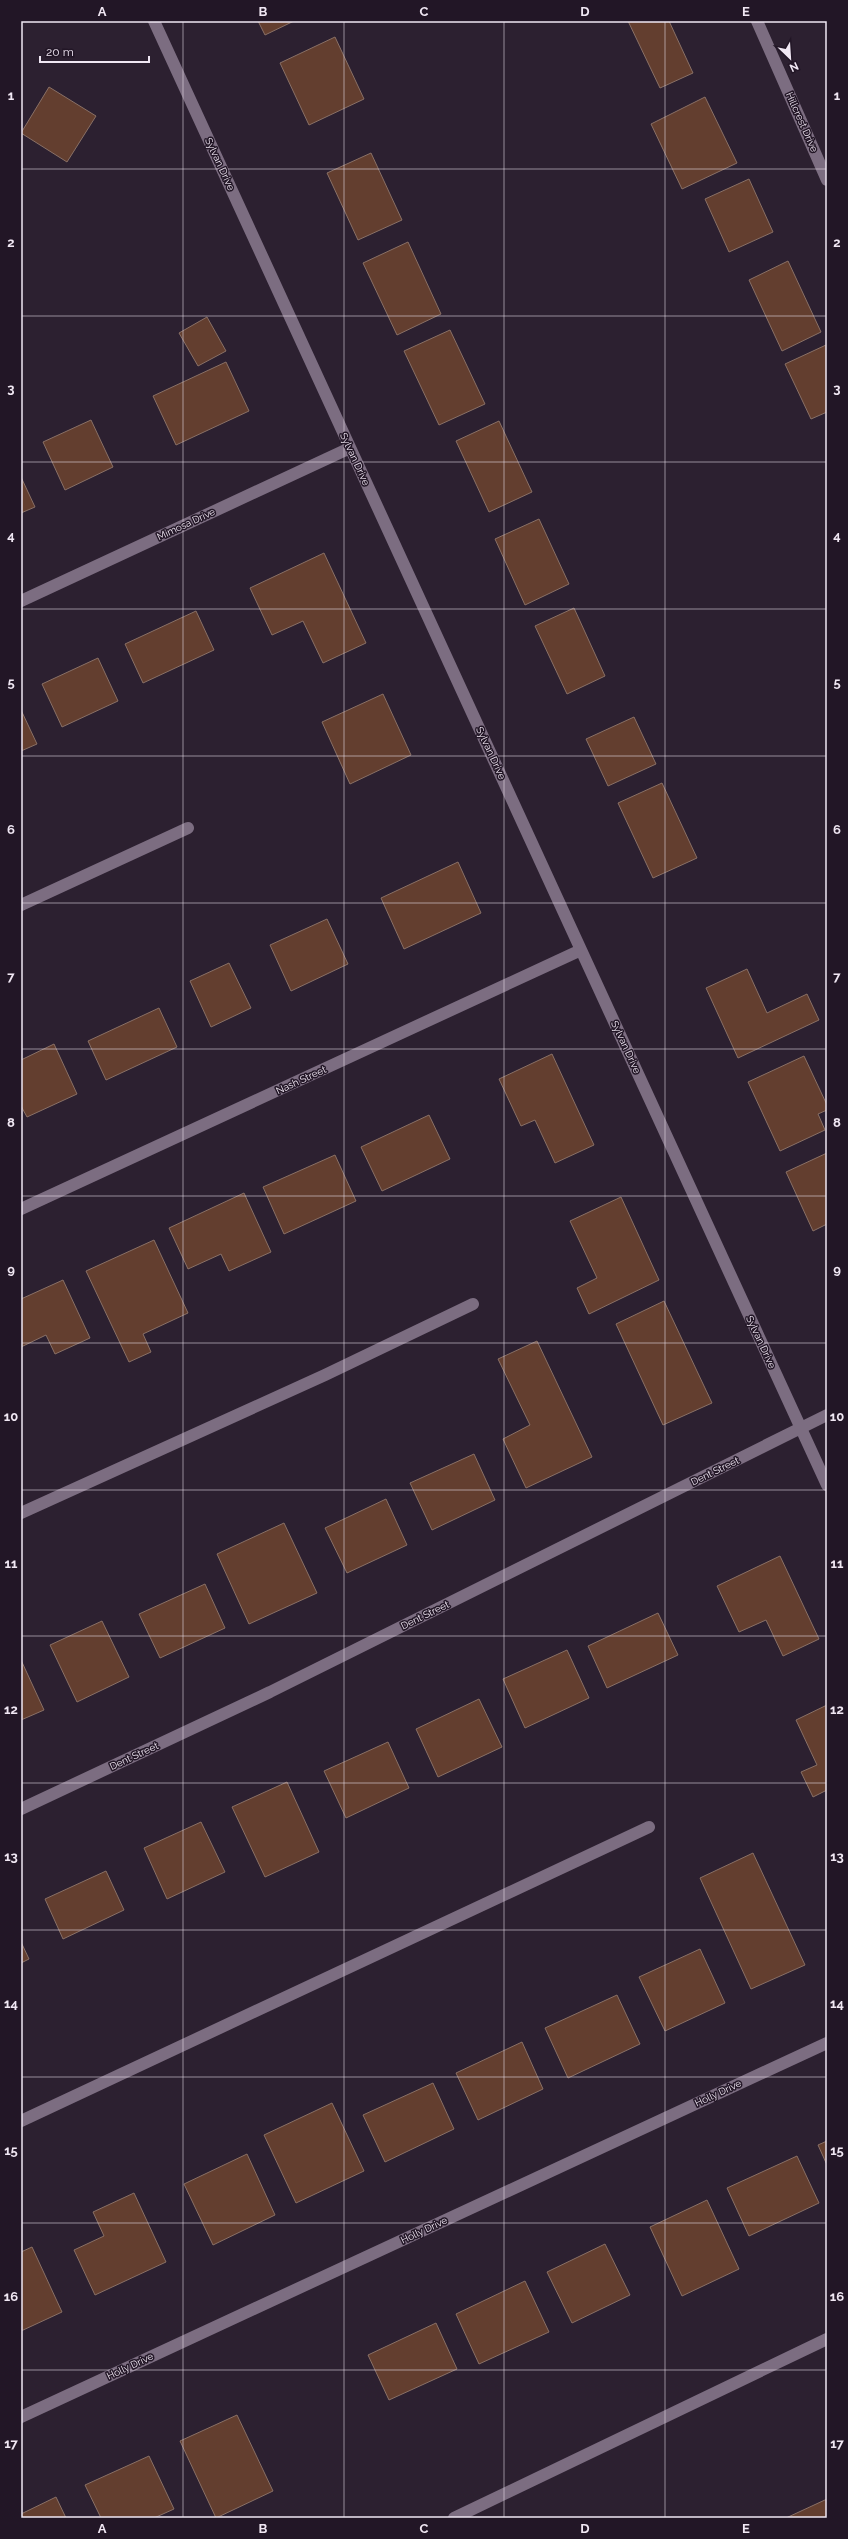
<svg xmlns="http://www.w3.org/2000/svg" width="848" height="2539" viewBox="0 0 848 2539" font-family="Raleway,sans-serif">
	<rect width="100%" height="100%" fill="#2c2030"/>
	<path fill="#633e2f" stroke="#897066" d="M258,21H294L265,35Z
		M628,21H669L693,73L660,88Z
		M335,37L364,99L309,125L280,63Z
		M49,87L96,116L67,162L21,133Z
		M705,97L737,163L682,189L651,124Z
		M371,153L402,220L358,240L327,173Z
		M749,179L773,232L729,252L705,199Z
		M408,242L441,314L397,335L363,263Z
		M788,261L821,332L782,351L749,280Z
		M207,317L226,351L198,366L179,333Z
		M450,330L485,404L439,425L404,351Z
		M826,345L827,412L811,419L785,364Z
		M226,362L249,411L176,445L153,396Z
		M91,420L113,467L65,490L43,442Z
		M499,421L532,492L489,512L456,441Z
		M21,477L35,507L21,513Z
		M539,519L569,584L525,605L495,539Z
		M324,553L366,643L323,663L303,621L272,635L250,588Z
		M574,608L605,676L567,694L535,626Z
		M196,611L214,650L143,683L125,644Z
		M98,658L118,701L62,727L42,684Z
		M383,694L411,755L350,784L322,722Z
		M21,710L37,744L21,751Z
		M634,717L656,764L608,786L586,739Z
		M662,783L697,858L653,878L618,803Z
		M458,862L481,913L404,949L381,898Z
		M327,919L348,964L291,991L270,945Z
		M229,963L251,1008L211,1027L190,981Z
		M747,969L767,1013L807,994L819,1020L738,1058L706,988Z
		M159,1008L177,1047L106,1080L88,1041Z
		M54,1044L77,1094L27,1117L21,1106V1060Z
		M552,1054L594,1145L555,1163L535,1120L521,1126L499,1079Z
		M804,1056L827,1105V1110L818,1114L825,1130L780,1151L748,1082Z
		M429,1115L450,1159L382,1191L361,1147Z
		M827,1153V1224L813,1231L786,1172Z
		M335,1155L356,1201L284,1234L263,1187Z
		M244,1193L271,1252L229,1271L221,1254L188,1269L169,1228Z
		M621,1197L659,1280L589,1314L577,1288L597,1278L570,1221Z
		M154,1240L188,1313L143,1334L151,1352L129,1362L86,1271Z
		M63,1280L90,1338L55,1354L46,1335L21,1347V1299Z
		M664,1301L712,1403L663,1425L616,1324Z
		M537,1341L592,1457L526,1488L503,1439L530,1425L498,1359Z
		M474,1454L495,1500L432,1530L410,1483Z
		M386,1499L407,1545L347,1573L325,1528Z
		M284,1523L317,1593L249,1624L217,1554Z
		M780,1556L819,1639L783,1656L766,1620L739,1632L717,1586Z
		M205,1584L225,1628L160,1658L139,1614Z
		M658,1613L678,1655L607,1688L588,1646Z
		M102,1621L129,1677L77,1702L50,1645Z
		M567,1650L589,1698L525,1728L503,1679Z
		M21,1660L44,1710L21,1720Z
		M479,1699L502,1747L438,1777L416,1729Z
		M827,1705V1790L813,1797L801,1772L817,1765L796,1720Z
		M388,1742L409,1788L346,1818L324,1771Z
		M287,1782L319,1852L265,1877L232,1807Z
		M201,1822L225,1872L167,1899L144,1848Z
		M753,1853L805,1965L751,1989L700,1878Z
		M106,1871L124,1910L63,1939L45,1899Z
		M21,1942L29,1959L21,1963Z
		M700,1949L725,2003L665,2031L639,1977Z
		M617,1995L640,2044L568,2078L545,2028Z
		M522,2042L543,2089L478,2120L456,2073Z
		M433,2083L454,2129L385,2162L363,2115Z
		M332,2103L364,2171L296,2203L264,2135Z
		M827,2141V2165L818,2145Z
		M247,2154L275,2215L213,2245L184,2184Z
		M797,2156L819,2203L749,2236L727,2188Z
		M134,2193L166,2262L95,2295L74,2250L104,2236L93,2212Z
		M707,2200L739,2269L682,2296L650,2227Z
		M605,2244L630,2295L572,2323L547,2272Z
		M32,2247L62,2312L21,2331V2252Z
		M525,2281L549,2332L479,2364L456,2314Z
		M436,2323L457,2369L389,2400L368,2355Z
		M237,2415L273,2491L216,2518L180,2441Z
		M149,2456L174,2509L154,2518H101L85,2485Z
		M56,2497L66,2518H21V2514Z
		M827,2499V2518H786Z"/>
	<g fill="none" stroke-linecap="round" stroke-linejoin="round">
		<path stroke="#7c6d81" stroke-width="12" d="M154,21L827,1485
			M757,21L827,180
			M21,601L350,448
			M21,905L188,828
			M21,1209L581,950
			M21,1513L325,1375L473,1304
			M21,1809L270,1692L827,1415
			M21,2121L649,1827
			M21,2417L827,2043
			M454,2518L827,2339"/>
	</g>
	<path fill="none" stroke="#f0e7f3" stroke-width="1" stroke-opacity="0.55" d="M183,21V2518M344,21V2518M504,21V2518M665,21V2518M21,169H827M21,316H827M21,462H827M21,609H827M21,756H827M21,903H827M21,1049H827M21,1196H827M21,1343H827M21,1490H827M21,1636H827M21,1783H827M21,1930H827M21,2077H827M21,2223H827M21,2370H827"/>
	<g text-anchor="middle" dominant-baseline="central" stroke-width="3" stroke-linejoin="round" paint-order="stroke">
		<g font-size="10" fill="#f0e7f3" stroke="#221626">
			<text transform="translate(802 122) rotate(66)">Hillcrest Drive</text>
			<text transform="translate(220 164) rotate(65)">Sylvan Drive</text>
			<text transform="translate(355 459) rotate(65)">Sylvan Drive</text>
			<text transform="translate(186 524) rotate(-25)">Mimosa Drive</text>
			<text transform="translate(491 753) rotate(65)">Sylvan Drive</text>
			<text transform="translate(626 1047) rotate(65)">Sylvan Drive</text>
			<text transform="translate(301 1080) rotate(-25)">Nash Street</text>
			<text transform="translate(761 1342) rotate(65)">Sylvan Drive</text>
			<text transform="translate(715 1471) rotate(-26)">Dent Street</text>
			<text transform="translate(425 1615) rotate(-26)">Dent Street</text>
			<text transform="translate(134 1756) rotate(-25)">Dent Street</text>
			<text transform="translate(718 2093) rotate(-25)">Holly Drive</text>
			<text transform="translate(424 2230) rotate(-25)">Holly Drive</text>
			<text transform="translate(130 2366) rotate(-25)">Holly Drive</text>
		</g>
	</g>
	<rect width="848" height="2539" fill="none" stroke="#221626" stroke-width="44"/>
	<g transform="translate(790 58) rotate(155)" stroke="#221626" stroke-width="3" paint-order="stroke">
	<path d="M0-3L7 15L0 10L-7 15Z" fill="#f0e7f3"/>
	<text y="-6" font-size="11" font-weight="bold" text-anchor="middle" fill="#f0e7f3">N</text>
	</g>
	<path d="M40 56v6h109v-6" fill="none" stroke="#f0e7f3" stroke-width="2"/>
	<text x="46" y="56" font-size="12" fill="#f0e7f3" stroke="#221626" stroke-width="3" paint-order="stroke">20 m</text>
	<rect x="22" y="22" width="804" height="2495" fill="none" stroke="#f0e7f3" stroke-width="1.5"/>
	<g font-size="13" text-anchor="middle" font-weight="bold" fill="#f0e7f3">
		<text x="102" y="16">A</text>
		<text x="263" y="16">B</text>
		<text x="424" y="16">C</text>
		<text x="585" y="16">D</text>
		<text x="746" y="16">E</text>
		<text x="11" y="100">1</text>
		<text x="837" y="100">1</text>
		<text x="11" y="247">2</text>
		<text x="837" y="247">2</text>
		<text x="11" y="393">3</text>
		<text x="837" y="393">3</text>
		<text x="11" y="540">4</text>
		<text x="837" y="540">4</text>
		<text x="11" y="687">5</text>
		<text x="837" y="687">5</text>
		<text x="11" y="834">6</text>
		<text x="837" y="834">6</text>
		<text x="11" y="981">7</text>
		<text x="837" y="981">7</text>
		<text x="11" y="1127">8</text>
		<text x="837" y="1127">8</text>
		<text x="11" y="1274">9</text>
		<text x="837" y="1274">9</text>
		<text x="11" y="1421">10</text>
		<text x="837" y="1421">10</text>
		<text x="11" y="1568">11</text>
		<text x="837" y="1568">11</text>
		<text x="11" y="1714">12</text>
		<text x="837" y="1714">12</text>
		<text x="11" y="1861">13</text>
		<text x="837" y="1861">13</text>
		<text x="11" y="2008">14</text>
		<text x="837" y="2008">14</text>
		<text x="11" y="2155">15</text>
		<text x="837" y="2155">15</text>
		<text x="11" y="2301">16</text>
		<text x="837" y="2301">16</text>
		<text x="11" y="2448">17</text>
		<text x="837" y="2448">17</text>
		<text x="102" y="2533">A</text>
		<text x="263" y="2533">B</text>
		<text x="424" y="2533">C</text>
		<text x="585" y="2533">D</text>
		<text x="746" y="2533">E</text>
	</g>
</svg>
